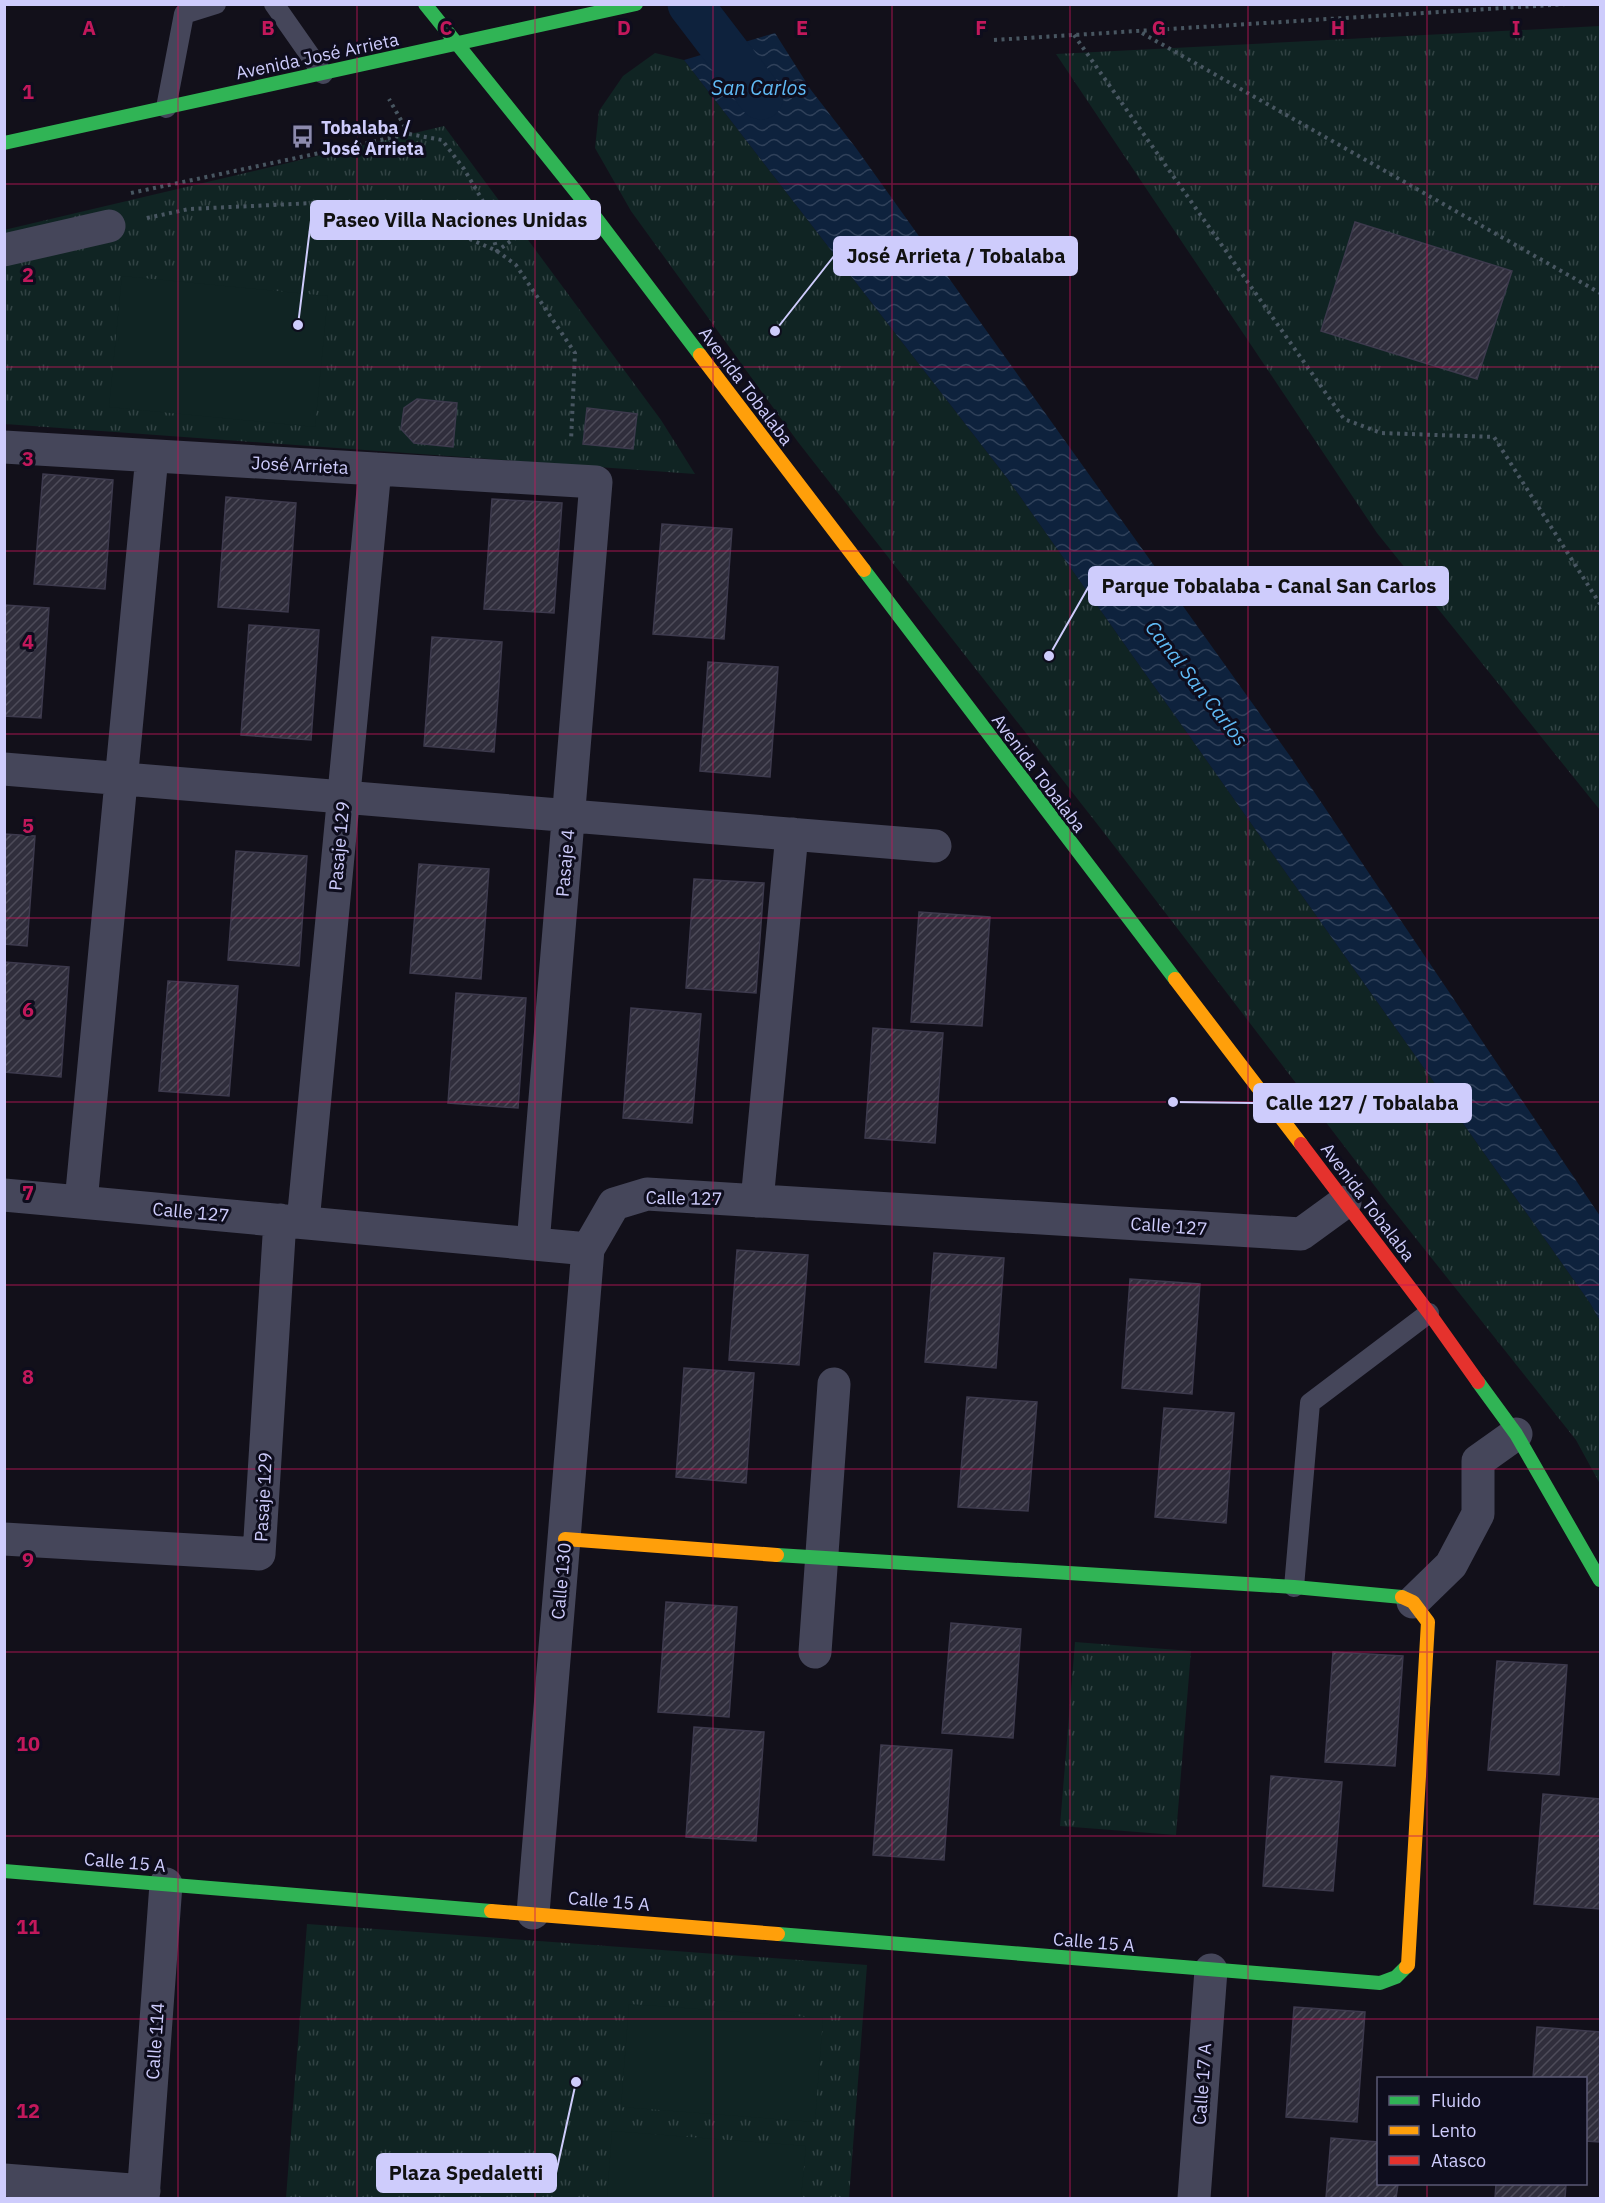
<svg xmlns="http://www.w3.org/2000/svg" width="1605" height="2203" viewBox="0 0 1605 2203" font-family="'IBM Plex Sans',sans-serif">
	<defs>
		<pattern id="park-tufts" width="24" height="20" patternUnits="userSpaceOnUse" patternTransform="scale(1.5)"><rect width="24" height="20" fill="#102423"/><path d="M3 7l-1-3M5 7V3M7 7l1-3M15 17l-1-3M17 17v-4M19 17l1-3" fill="none" stroke="#324344"/></pattern>
		<pattern id="water-waves" width="16" height="10" patternUnits="userSpaceOnUse" patternTransform="scale(1.5)"><rect width="16" height="10" fill="#0e223d"/><path d="M0 5q4-4 8 0t8 0" fill="none" stroke="#30415a"/></pattern>
		<pattern id="building-hatch" width="6" height="6" patternUnits="userSpaceOnUse" patternTransform="scale(1.5)"><rect width="6" height="6" fill="#302e3c"/><path d="M-1 1l2-2M0 6l6-6M5 7l2-2" fill="none" stroke="#4d4b59"/></pattern>
	</defs>
	<rect width="100%" height="100%" fill="#12101a"/>
	<path fill="url(#park-tufts)" d="M1600,26V810L1377,533L1056,54Z
		M655,53L684,60L1007,478L1590,1303L1600,1321V1484L1576,1440L1387,1202L1105,834L798,442L631,211L595,148L599,111L623,76Z
		M444,126L661,420L695,474L5,424L4,230Z
		M1075,1642L1191,1651L1176,1835L1060,1826Z
		M307,1924L867,1965L849,2198H286Z"/>
	<path fill="#102423" d="M122,276L328,296L315,427L109,407Z
		M629,2004L823,2018L815,2122L621,2107Z
		M612,2131L806,2146L801,2198H607Z"/>
	<path fill="url(#water-waves)" d="M775,33L811,90L856,148L1290,756L1600,1216V1321L1590,1303L1007,478L684,60Z"/>
	<g fill="none" stroke-linecap="round" stroke-linejoin="round">
		<path stroke="#0e223d" stroke-width="45" d="M690,4L761,97"/>
	</g>
	<path fill="url(#building-hatch)" stroke="#3d3a4d" stroke-width="1.5" d="M1355,222L1512,271L1477,379L1321,331Z
		M417,399L457,403L453,447L414,443L401,429L404,408Z
		M587,408L637,414L633,449L583,444Z
		M43,474L113,480L105,589L34,584Z
		M226,497L296,503L288,612L218,607Z
		M492,499L562,503L554,613L484,609Z
		M662,524L732,529L724,639L653,634Z
		M4,605L49,608L41,718L4,716Z
		M249,625L319,630L311,740L241,735Z
		M432,637L502,642L494,752L424,746Z
		M708,662L778,667L770,777L700,771Z
		M4,834L35,836L27,946L4,944Z
		M236,851L307,856L299,966L228,960Z
		M419,864L489,869L481,979L410,973Z
		M694,879L764,883L756,993L686,988Z
		M919,912L990,917L982,1026L911,1022Z
		M4,962L69,967L61,1077L4,1072Z
		M168,981L238,986L229,1096L159,1091Z
		M456,993L526,998L518,1108L448,1103Z
		M631,1008L701,1014L692,1123L623,1118Z
		M873,1028L943,1033L935,1143L865,1138Z
		M737,1250L808,1255L799,1365L729,1360Z
		M934,1253L1004,1258L996,1368L925,1362Z
		M1130,1279L1200,1284L1192,1394L1122,1388Z
		M684,1368L754,1373L746,1483L676,1477Z
		M967,1397L1037,1402L1028,1511L958,1507Z
		M1164,1408L1234,1413L1226,1523L1155,1517Z
		M666,1602L737,1607L729,1717L658,1712Z
		M951,1623L1021,1629L1013,1738L942,1733Z
		M1333,1652L1403,1656L1395,1766L1325,1762Z
		M1497,1661L1567,1665L1559,1775L1488,1770Z
		M694,1727L764,1732L756,1841L686,1837Z
		M881,1745L952,1750L944,1860L873,1855Z
		M1271,1776L1342,1782L1333,1891L1263,1886Z
		M1543,1794L1600,1799V1909L1534,1904Z
		M1294,2007L1365,2012L1357,2122L1286,2117Z
		M1537,2027L1600,2032L1599,2142L1586,2141V2078H1533Z
		M1331,2138L1378,2142V2184H1398L1396,2198H1326Z
		M1496,2184H1566L1565,2198H1495Z"/>
	<g fill="none" stroke-linecap="round" stroke-linejoin="round">
		<path stroke="#485661" stroke-width="4" stroke-dasharray="3 4.5" stroke-linecap="butt" d="M1142,33L1600,293
			M1074,35L1344,419L1381,433L1494,437L1600,604
			M994,40L1567,4
			M409,134L442,140L464,169L484,203L497,251L547,215
			M131,193L409,134L389,99
			M147,218L189,209L335,202L408,212L497,251L516,265L575,353L571,441"/>
		<path stroke="#45465a" stroke-width="20" d="M274,4L323,74
			M166,108L184,14L216,4
			M1294,1587L1310,1403L1429,1313"/>
		<path stroke="#45465a" stroke-width="33" d="M4,250L109,226
			M4,447L596,482L533,1244
			M4,769L935,846
			M4,1195L588,1249
			M757,1201L792,834
			M81,1202L152,456
			M303,1222L375,469
			M4,1539L259,1554L280,1220
			M1413,1602L1451,1565L1478,1514V1461L1516,1434
			M815,1652L834,1384
			M533,1913L588,1249L614,1204L647,1194L1301,1234L1345,1202
			M4,2180L144,2191
			M143,2198L166,1884
			M1194,2198L1211,1970"/>
		<path stroke="#30b455" stroke-width="14" d="M425,4L577,193L700,355
			M4,143L636,4
			M864,570L1175,979
			M1478,1382L1516,1434L1600,1580
			M777,1555L1294,1587L1402,1597
			M4,1871L491,1911
			M778,1934L1380,1983L1396,1977L1406,1967"/>
		<path stroke="#ff9f0a" stroke-width="14" d="M700,355L864,570
			M1175,979L1301,1144
			M565,1539L777,1555
			M1402,1597L1413,1602L1428,1622L1408,1965L1406,1967
			M491,1911L778,1934"/>
		<path stroke="#e5322d" stroke-width="14" d="M1301,1144L1429,1313L1478,1382"/>
	</g>
	<path fill="none" stroke="#c2185b" stroke-width="1.5" stroke-opacity="0.55" d="M178,4V2198M357,4V2198M535,4V2198M713,4V2198M892,4V2198M1070,4V2198M1248,4V2198M1427,4V2078M4,184H1600M4,367H1600M4,551H1600M4,734H1600M4,918H1600M4,1102H1600M4,1285H1600M4,1469H1600M4,1652H1600M4,1836H1600M4,2019H1600M1427,2184V2198"/>
	<defs>
		<symbol id="bus-bare" viewBox="-9 -9 18 18"><path d="M-5-6H5V4H4V6H2V4H-2V6H-4V4H-5ZM-3.5-4V0h7V-4ZM-3.5 1.2v1.5H-2V1.2ZM2 1.2v1.5H3.5V1.2Z" fill="#8c8aad" stroke="#0e0d1d" stroke-width="2.5" paint-order="stroke"/></symbol>
	</defs>
	<g fill-rule="evenodd">
		<use href="#bus-bare" x="286" y="120" width="33" height="33"/>
	</g>
	<g text-anchor="middle" dominant-baseline="central" stroke-width="6" stroke-linejoin="round" paint-order="stroke">
		<g font-size="18" fill="#ceccfc" stroke="#0e0d1d">
			<text transform="translate(317 56) rotate(-12)">Avenida José Arrieta</text>
			<text transform="translate(746 386) rotate(53)">Avenida Tobalaba</text>
			<text transform="translate(300 465) rotate(3)">José Arrieta</text>
			<text transform="translate(1039 773) rotate(53)">Avenida Tobalaba</text>
			<text transform="translate(339 846) rotate(-85)">Pasaje 129</text>
			<text transform="translate(565 863) rotate(-85)">Pasaje 4</text>
			<text transform="translate(684 1198) rotate(1)">Calle 127</text>
			<text transform="translate(1368 1202) rotate(53)">Avenida Tobalaba</text>
			<text transform="translate(191 1212) rotate(5)">Calle 127</text>
			<text transform="translate(1169 1226) rotate(4)">Calle 127</text>
			<text transform="translate(263 1497) rotate(-87)">Pasaje 129</text>
			<text transform="translate(561 1581) rotate(-85)">Calle 130</text>
			<text transform="translate(125 1862) rotate(5)">Calle 15 A</text>
			<text transform="translate(609 1901) rotate(5)">Calle 15 A</text>
			<text transform="translate(1094 1942) rotate(5)">Calle 15 A</text>
			<text transform="translate(155 2041) rotate(-86)">Calle 114</text>
			<text transform="translate(1202 2084) rotate(-86)">Calle 17 A</text>
		</g>
		<g font-size="18" font-weight="bold" fill="#ceccfc" stroke="#0e0d1d" text-anchor="start">
			<text x="321" y="127">Tobalaba /<tspan x="321" dy="21">José Arrieta</tspan></text>
		</g>
		<g font-size="20" font-style="italic" fill="#60bbf6" stroke="#0e0d1d">
			<text x="759" y="87">San Carlos</text>
			<text transform="translate(1197 683) rotate(52)">Canal San Carlos</text>
		</g>
	</g>
	<g font-size="20" text-anchor="middle" font-weight="bold" fill="#c2185b" stroke="#0e0d1d" stroke-width="6" stroke-linejoin="round" paint-order="stroke">
		<text x="89" y="35">A</text>
		<text x="268" y="35">B</text>
		<text x="446" y="35">C</text>
		<text x="624" y="35">D</text>
		<text x="802" y="35">E</text>
		<text x="981" y="35">F</text>
		<text x="1159" y="35">G</text>
		<text x="1338" y="35">H</text>
		<text x="1516" y="35">I</text>
		<text x="28" y="99">1</text>
		<text x="28" y="282">2</text>
		<text x="28" y="466">3</text>
		<text x="28" y="649">4</text>
		<text x="28" y="833">5</text>
		<text x="28" y="1017">6</text>
		<text x="28" y="1200">7</text>
		<text x="28" y="1384">8</text>
		<text x="28" y="1567">9</text>
		<text x="28" y="1751">10</text>
		<text x="28" y="1934">11</text>
		<text x="28" y="2118">12</text>
	</g>
	<path fill="none" stroke="#ceccfc" stroke-width="2" d="M298 325L311 220M775 331L834 256M1049 656L1089 586M1173 1102L1254 1103M576 2082L556 2173"/>
	<g fill="#ceccfc" stroke="#0e0d1d" stroke-width="2">
		<circle cx="298" cy="325" r="6"/>
		<circle cx="775" cy="331" r="6"/>
		<circle cx="1049" cy="656" r="6"/>
		<circle cx="1173" cy="1102" r="6"/>
		<circle cx="576" cy="2082" r="6"/>
	</g>
	<g fill="#ceccfc" stroke="#ceccfc" stroke-width="2">
		<rect x="311" y="201" width="289" height="38" rx="6"/>
		<rect x="834" y="237" width="243" height="38" rx="6"/>
		<rect x="1089" y="567" width="359" height="38" rx="6"/>
		<rect x="1254" y="1084" width="217" height="38" rx="6"/>
		<rect x="377" y="2154" width="179" height="38" rx="6"/>
	</g>
	<g font-size="20" text-anchor="middle" font-weight="bold" fill="#111">
		<text x="455" y="227">Paseo Villa Naciones Unidas</text>
		<text x="956" y="263">José Arrieta / Tobalaba</text>
		<text x="1269" y="593">Parque Tobalaba - Canal San Carlos</text>
		<text x="1362" y="1110">Calle 127 / Tobalaba</text>
		<text x="466" y="2180">Plaza Spedaletti</text>
	</g>
	<rect width="1605" height="2203" fill="none" stroke="#ceccfc" stroke-width="12"/>
	<rect x="1377" y="2077" width="210" height="108" fill="#0e0d1d" stroke="#5b5976" stroke-width="1.5"/>
	<rect x="1389" y="2096" width="30" height="9" fill="#30b455" stroke="#5b5976" stroke-width="1.5"/>
	<text x="1431" y="2107" font-size="18" fill="#ceccfc">Fluido</text>
	<rect x="1389" y="2126" width="30" height="9" fill="#ff9f0a" stroke="#5b5976" stroke-width="1.5"/>
	<text x="1431" y="2137" font-size="18" fill="#ceccfc">Lento</text>
	<rect x="1389" y="2156" width="30" height="9" fill="#e5322d" stroke="#5b5976" stroke-width="1.5"/>
	<text x="1431" y="2167" font-size="18" fill="#ceccfc">Atasco</text>
</svg>
